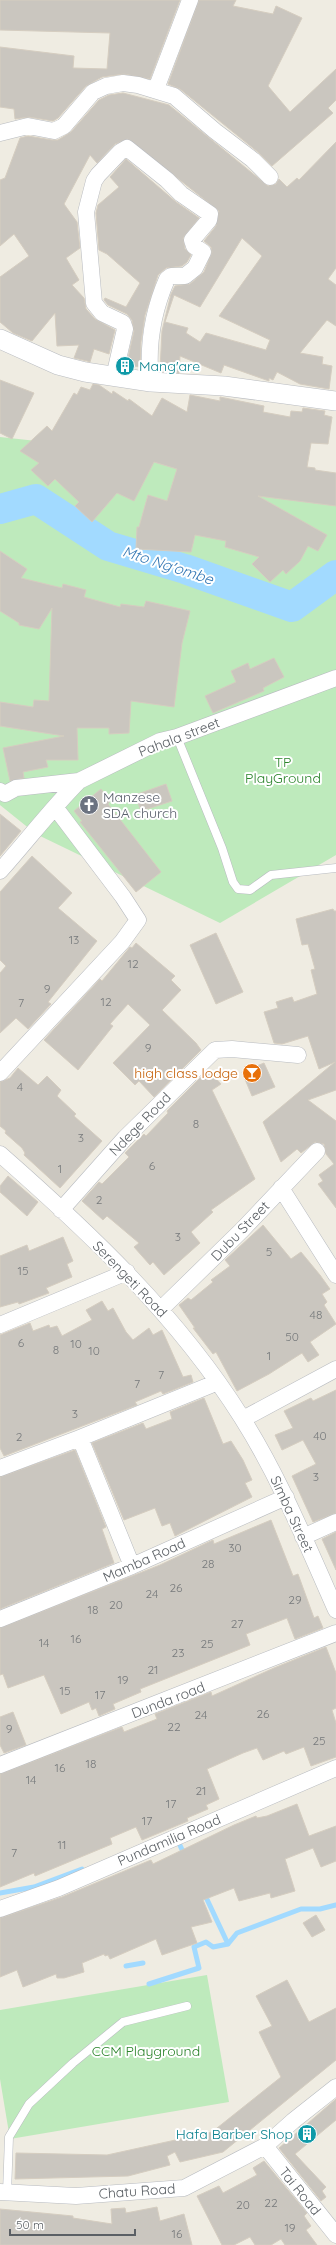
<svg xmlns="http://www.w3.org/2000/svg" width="336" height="2245" viewBox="0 0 336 2245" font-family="Quicksand,sans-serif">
	<rect width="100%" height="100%" fill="#efece2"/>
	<path fill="#beeabc" d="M0,437L110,449L232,485L336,478V855L220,923L36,834L0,805Z
		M207,1975L229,2102L10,2139L0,2079V2010Z"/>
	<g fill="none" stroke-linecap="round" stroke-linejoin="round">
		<path stroke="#a2daff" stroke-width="5" d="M177,1839L185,1856
			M0,1893L34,1887L82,1869
			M228,1944L237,1933L301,1909H320L336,1905
			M126,1966L143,1963
			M149,1984L199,1968L194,1947L206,1942L213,1947L228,1944L204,1893"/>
		<path stroke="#a2daff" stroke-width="30" d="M0,509L36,499L108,546L185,569L292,607L336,575"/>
	</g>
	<path fill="#cac6bf" stroke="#d5cdc0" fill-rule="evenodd" d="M0,0H180L150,79L124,74L102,77L86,86L58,118L53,121L29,117L15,119L14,109L0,107V47L74,56L73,68L107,69L110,33L0,30Z
		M199,0H236L233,6L273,14L276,6L302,18L268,86L290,112L336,69V100L328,108L333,113L272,166L259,153L180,89L168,84Z
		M123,93L169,105L268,186L276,184L279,179L287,187L297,178L299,180L336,142V268L328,279L336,285V326L327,320L300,353L323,357L322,364L332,366L329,389L300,384L277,372L273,380L269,378V381L224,365L221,373L180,356L179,373L162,372L160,369L162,331L171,294L175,286L190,284L204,272L212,252L211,247L204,241L216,226L219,211L128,139L115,144L97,163L90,155L64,204L77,222L80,248L66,258L79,280L72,285L84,298L86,309L95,319L115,330L109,354L94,349L90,362L87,361L74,358L79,345L57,346L55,313L32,341L13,333L0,322V277L29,256L14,234L0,246V180L5,178L20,138L28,136L52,140H58L71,132L99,100L109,95ZM242,238L262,256L219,316L270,340L266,350L206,333L200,342L186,333L188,328L165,322L174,295L200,307Z
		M126,159L176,202L199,218L183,238L185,249L191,255L187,262L182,266L166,268L158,275L145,315L141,342L140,367L134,366V368L126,367L134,331L132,320L127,314L108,305L104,300L105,298L126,307L140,283L107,254L99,250L96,213L98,205L119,187L110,177Z
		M0,380L34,393L12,439L0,433Z
		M93,384L99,385L112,394L113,391L128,401L129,399L152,416L162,398L187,412L190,395L220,401V397L264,406L263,412L290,417L291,411L302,412L303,408L325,411L324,415L332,417L328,444L311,443L307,467L315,468V470L336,473V506L258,496L327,535L318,551L308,546L300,561L286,574L283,570L270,582L252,564L259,557L225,547L226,541L195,535L191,552L136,549L137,527H139L148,495L167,501L177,469L154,462L134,501L117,493L92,522L75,506L79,502L55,479L48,486L31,470L39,463L20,451L47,426L52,431L74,393L77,395L81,387L90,390Z
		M0,551L27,569L21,578L62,588L63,584L86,590L84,597L120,607L121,604L144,607L146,601L190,611L182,643L174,707L131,701L129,733L109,734V728H77L78,760H46L48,767L23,772L24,778L10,781L3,748L64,736L0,726V702L33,707L34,700L49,701L52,608L39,629L19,625V623L0,611Z
		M274,658L284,677L263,688L264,691L213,713L205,696L236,682L231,671L248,663L250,669Z
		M166,784L172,801L141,811L135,795Z
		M101,789L110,801L108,804L161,872L136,892L80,822L82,821L74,811Z
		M0,814L21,831L0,856Z
		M32,856L72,893L58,908L97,941L48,1002L51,1004L28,1029L16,1018L0,1033V973L6,966L0,960V892Z
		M333,909L334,911H336V1090L308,1100L336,1121V1208L318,1184L323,1181L319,1175L334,1164L326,1154L324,1144L315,1142L301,1153L297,1149L281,1162L263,1122L335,1062L319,1069L308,1036L282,1044L274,1043L264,1012L278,1008L276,1002L292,997L294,1002L317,994L311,970L315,969L308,944L302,945L296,919Z
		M216,933L243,992L216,1004L190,945Z
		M136,943L175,976L171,980L181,990L162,1010L196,1043L201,1050L154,1097L139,1081L135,1085L113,1063L150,1025L128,1004L110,1024L113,1026L78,1070L44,1040L100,979L102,981L130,947L132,948Z
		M264,1063L275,1087L252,1096L242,1072Z
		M18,1068L38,1085L47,1076L61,1090L57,1096L76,1114L74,1116L102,1141L60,1188L24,1155L25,1153L22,1148L5,1133L6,1131L0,1126V1082L10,1078Z
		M208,1070L221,1084L212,1090L255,1179L211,1210L213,1212L191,1232L200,1243L164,1275L153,1262L150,1265L134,1247L139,1243L107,1216L103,1220L82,1201L99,1182L102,1184L129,1157L125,1153L144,1134L146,1136L168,1113L167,1111Z
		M8,1176L38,1202L27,1216L0,1192V1186Z
		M263,1225L291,1259L301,1252L320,1275L330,1289L322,1294L327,1302L324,1305L336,1324L310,1342L319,1355L308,1362L302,1353L269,1374L237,1391L216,1352L213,1354L193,1328H195L179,1305L188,1298L191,1300L213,1282L211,1280L230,1266L225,1260Z
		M63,1237L73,1261L67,1264L72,1277L46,1288L49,1293L19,1304L18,1302L0,1307V1256L27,1245L29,1251Z
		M102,1301L108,1311L113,1308L126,1332L133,1340L149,1328L153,1335L162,1330L183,1377L191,1375L193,1382L163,1394L161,1391L135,1402L137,1405L4,1456L0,1448V1335L30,1323L33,1331L49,1325L50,1328L57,1326L62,1336L92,1320L86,1310Z
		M336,1390V1513L313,1522L292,1476L316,1464L303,1440L282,1450L275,1435L293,1428L284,1411L311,1398L313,1401Z
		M204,1398L223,1444L231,1441L243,1460L252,1480L245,1483L252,1497L175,1536L170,1523L162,1526L155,1508L124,1520L92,1443L143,1423L146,1429L172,1419L170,1412Z
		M75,1450L106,1527L102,1529L114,1563L0,1609V1477Z
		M271,1520L293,1576L298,1574L314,1618L318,1616L323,1628L295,1639L287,1618L246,1634L250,1645L140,1689L141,1692L113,1704L115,1709L99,1716L96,1708L92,1710L89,1702L61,1714L44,1675L8,1688L3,1674L0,1675V1628L160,1565L213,1540L214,1544Z
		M336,1532V1570L322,1539Z
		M326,1647L336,1673V1708L332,1710L336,1723V1757L311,1766L304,1747L286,1754L284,1751L263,1760L257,1748L243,1753L207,1769L219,1799L206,1805L208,1809L187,1818L188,1821L142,1840L136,1827L110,1838L112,1844L35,1876L34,1873L0,1887V1774L122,1727L124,1732L157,1719L155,1714L211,1692L212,1696L274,1668Z
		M13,1712L26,1745L4,1753L0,1745V1717Z
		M297,1804L309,1836L336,1826V1861L321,1867L313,1848L285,1859L295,1891L271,1898L270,1893L239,1901L234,1888L203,1900L212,1922L191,1927L197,1943L162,1955L156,1939L110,1959L108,1955L105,1956L104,1954L82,1963L84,1972L64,1978H57L56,1974L23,1987L17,1970L0,1977V1918L62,1897L151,1860L153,1864L234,1825L256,1816L257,1818L267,1816Z
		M316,1915L325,1930L312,1937L303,1923Z
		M287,1980L309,2022L336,2008V2060L223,2152L180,2162L175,2152L167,2156L170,2165L128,2176L15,2179L16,2153L107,2155L212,2132L281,2077L259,2032L272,2026L256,1996Z
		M336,2099V2120L295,2154L326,2187L322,2191L326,2197L321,2201L279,2148Z
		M264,2161L307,2213L304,2216L311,2226L306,2230L317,2245H285L281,2239L271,2245H255L250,2237L234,2245H222L197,2196L219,2186L223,2193L257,2175L253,2168Z
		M157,2207L160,2221L184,2214L192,2245H0V2209L73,2216V2218L112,2224L111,2209L125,2208L126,2213Z"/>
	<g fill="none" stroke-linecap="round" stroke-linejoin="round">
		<defs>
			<path id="service" d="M177,737L222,848L233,882L238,889L250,890L271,875L336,868
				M7,2193L9,2137L29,2104L73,2063L123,2022L187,2006"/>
			<path id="minor" d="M156,89L190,0
				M0,133L28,126L54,131L64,126L93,92L106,86L123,83L138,85L174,96L215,131L253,160L270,177
				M114,377L125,329L123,323L102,313L94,303L86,212L94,181L98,175L120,152L127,148L167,180L181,194L210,214L209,220L192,240L194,246L203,252L195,268L185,276H171L167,279C153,311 147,347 151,382
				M0,791L5,794L16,788L79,781L160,741L177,737L336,678
				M0,871C27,841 51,809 79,781
				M0,1073L122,942L138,920L123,897L55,807
				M0,1154C90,1233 178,1316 242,1418C280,1478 307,1545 336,1610
				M281,1188L336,1275
				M61,1210L125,1138L215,1050L232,1049L298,1055
				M161,1309L242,1230L317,1151
				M0,1325L127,1272
				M243,1419L336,1369
				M80,1438L132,1566
				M0,1468L80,1438L218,1382
				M303,1537L336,1522
				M0,1619L132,1566L286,1497
				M0,1765L336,1633
				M0,1909L59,1888L336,1768
				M265,2146L336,2235
				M0,2192L76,2196L184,2188L265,2146L293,2121L336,2087"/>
			<path id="tertiary" d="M0,339L58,365L85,372L151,382L224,386L336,401"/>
		</defs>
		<use href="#service" stroke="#b8bbc0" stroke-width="9"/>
		<use href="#minor" stroke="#b8bbc0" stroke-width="17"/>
		<use href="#tertiary" stroke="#b8bbc0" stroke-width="20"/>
		<use href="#service" stroke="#fff" stroke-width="8"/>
		<use href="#minor" stroke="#fff" stroke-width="16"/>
		<use href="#tertiary" stroke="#fff" stroke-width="19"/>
	</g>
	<defs>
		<symbol id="building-disc" viewBox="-11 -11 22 22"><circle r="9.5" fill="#0f9aa8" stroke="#fff"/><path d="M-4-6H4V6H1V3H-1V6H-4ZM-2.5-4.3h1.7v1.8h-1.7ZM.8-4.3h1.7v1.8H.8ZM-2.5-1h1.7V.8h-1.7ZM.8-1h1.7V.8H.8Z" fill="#fff"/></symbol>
		<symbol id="church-disc" viewBox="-11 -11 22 22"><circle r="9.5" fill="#6b7280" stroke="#fff"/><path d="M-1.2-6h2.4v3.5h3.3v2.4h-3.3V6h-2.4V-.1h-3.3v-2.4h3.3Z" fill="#fff"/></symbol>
		<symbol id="bar-disc" viewBox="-11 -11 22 22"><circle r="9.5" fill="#e8710a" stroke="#fff"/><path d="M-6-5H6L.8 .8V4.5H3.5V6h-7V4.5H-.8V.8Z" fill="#fff"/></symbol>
	</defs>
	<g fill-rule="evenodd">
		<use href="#building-disc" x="114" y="355" width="22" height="22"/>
		<use href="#church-disc" x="78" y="794" width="22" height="22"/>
		<use href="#bar-disc" x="241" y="1062" width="22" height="22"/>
		<use href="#building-disc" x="296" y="2123" width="22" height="22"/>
	</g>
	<g text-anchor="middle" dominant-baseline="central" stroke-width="4" stroke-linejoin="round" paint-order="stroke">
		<g font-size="12" fill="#777a7c">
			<text x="74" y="939">13</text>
			<text x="133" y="963">12</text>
			<text x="47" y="988">9</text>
			<text x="106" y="1001">12</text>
			<text x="21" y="1002">7</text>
			<text x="148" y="1047">9</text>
			<text x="20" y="1086">4</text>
			<text x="196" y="1123">8</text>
			<text x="81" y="1137">3</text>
			<text x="152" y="1165">6</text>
			<text x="60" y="1168">1</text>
			<text x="99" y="1199">2</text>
			<text x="178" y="1236">3</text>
			<text x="269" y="1251">5</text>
			<text x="23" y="1270">15</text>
			<text x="316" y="1314">48</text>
			<text x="292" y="1336">50</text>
			<text x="21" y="1342">6</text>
			<text x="76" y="1343">10</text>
			<text x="56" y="1349">8</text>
			<text x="94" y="1350">10</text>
			<text x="269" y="1355">1</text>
			<text x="161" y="1374">7</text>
			<text x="137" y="1383">7</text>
			<text x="75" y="1413">3</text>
			<text x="320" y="1435">40</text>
			<text x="19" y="1436">2</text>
			<text x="316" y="1476">3</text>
			<text x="235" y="1547">30</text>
			<text x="208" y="1563">28</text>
			<text x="176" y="1587">26</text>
			<text x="152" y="1593">24</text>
			<text x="295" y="1599">29</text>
			<text x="116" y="1604">20</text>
			<text x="93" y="1609">18</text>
			<text x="237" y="1623">27</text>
			<text x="76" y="1638">16</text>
			<text x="44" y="1642">14</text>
			<text x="207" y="1643">25</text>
			<text x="178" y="1652">23</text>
			<text x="153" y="1669">21</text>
			<text x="123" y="1679">19</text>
			<text x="65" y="1690">15</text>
			<text x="100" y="1694">17</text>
			<text x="263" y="1713">26</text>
			<text x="201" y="1714">24</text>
			<text x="174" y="1726">22</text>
			<text x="9" y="1728">9</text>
			<text x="319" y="1740">25</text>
			<text x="91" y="1763">18</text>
			<text x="60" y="1767">16</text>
			<text x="31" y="1779">14</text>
			<text x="201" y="1790">21</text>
			<text x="171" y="1803">17</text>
			<text x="147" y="1820">17</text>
			<text x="62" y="1844">11</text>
			<text x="14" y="1852">7</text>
			<text x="271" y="2202">22</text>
			<text x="243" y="2204">20</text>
			<text x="290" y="2227">19</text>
			<text x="177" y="2233">16</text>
		</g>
		<g font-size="14" fill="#0d838f" stroke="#fff" text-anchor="start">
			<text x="139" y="366">Mang'are</text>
			<text x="293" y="2134" text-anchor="end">Hafa Barber Shop</text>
		</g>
		<g font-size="14" fill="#5b6065" stroke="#fff">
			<text transform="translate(179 737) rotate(-21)">Pahala street</text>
			<text transform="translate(140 1124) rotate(-46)">Ndege Road</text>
			<text transform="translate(240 1231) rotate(-46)">Dubu Street</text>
			<text transform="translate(130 1279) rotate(46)">Serengeti Road</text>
			<text transform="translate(292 1514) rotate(65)">Simba Street</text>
			<text transform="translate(144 1560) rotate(-24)">Mamba Road</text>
			<text transform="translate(168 1700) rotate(-21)">Dunda road</text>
			<text transform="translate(169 1840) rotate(-23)">Pundamilia Road</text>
			<text transform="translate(137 2191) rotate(-4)">Chatu Road</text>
			<text transform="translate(300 2191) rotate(51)">Tai Road</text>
		</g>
		<g font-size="14" fill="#2b842b" stroke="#fff">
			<text x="283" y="762">TP<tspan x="283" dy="16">PlayGround</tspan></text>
			<text x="146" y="2051">CCM Playground</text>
		</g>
		<g font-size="14" fill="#5b616d" stroke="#fff" text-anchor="start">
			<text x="103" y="797">Manzese<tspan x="103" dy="16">SDA church</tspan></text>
		</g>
		<g font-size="14" fill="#c56008" stroke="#fff" text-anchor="end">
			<text x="238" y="1073">high class lodge</text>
		</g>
		<g font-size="15" font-style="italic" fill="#3276b3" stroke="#fff">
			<text transform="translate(168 565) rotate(18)">Mto Ng'ombe</text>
		</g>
	</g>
	<path d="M10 2229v6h125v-6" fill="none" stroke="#5b6065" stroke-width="2"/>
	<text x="16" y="2229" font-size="12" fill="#5b6065" stroke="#ffffff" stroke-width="3" paint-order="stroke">50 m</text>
</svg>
